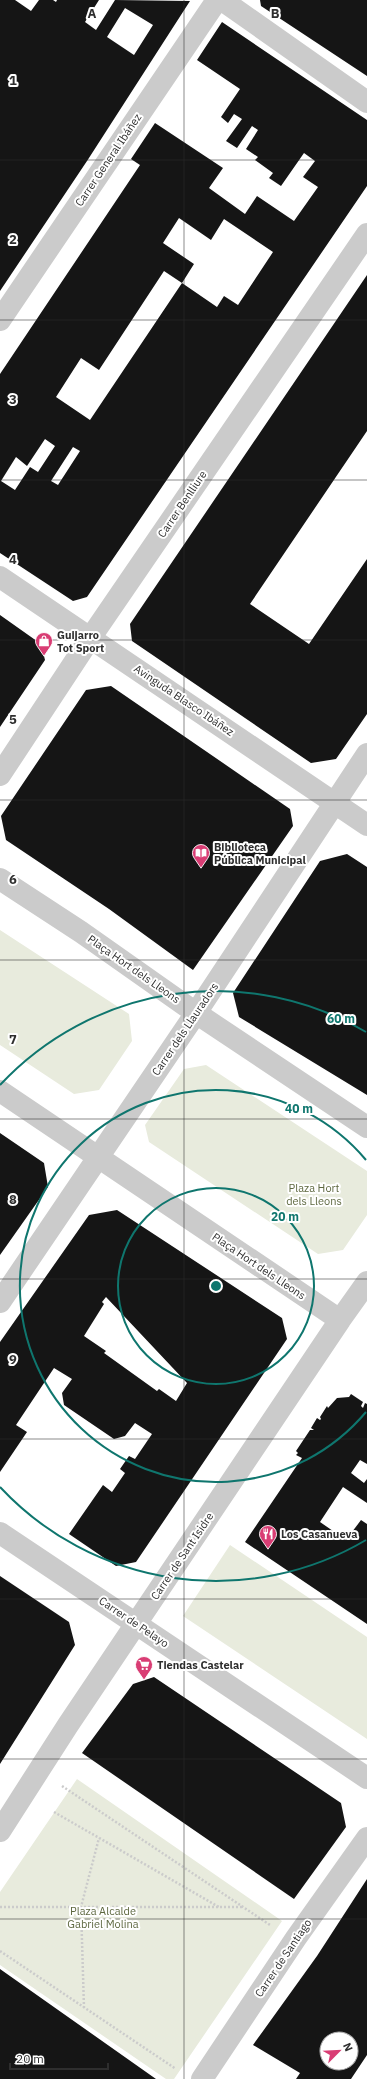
<svg xmlns="http://www.w3.org/2000/svg" width="367" height="2079" viewBox="0 0 367 2079" font-family="'IBM Plex Sans',sans-serif">
	<rect width="100%" height="100%" fill="#fff"/>
	<path fill="#e8ebdd" d="M0,930L129,1014L132,1041L99,1090L74,1094L0,1045Z
		M206,1065L367,1171V1215L343,1250L318,1254L149,1142L145,1125L184,1069Z
		M230,1545L367,1637V1739L183,1616Z
		M77,1779L282,1921L174,2079H166L0,1965V1892Z"/>
	<path fill="#151515" fill-rule="evenodd" d="M0,0H15L31,11L39,0H53L56,2L57,0H99L85,22L96,30L115,0L190,1L87,161L0,291ZM125,8L153,25L134,55L107,37Z
		M260,0H367V76L261,6Z
		M222,22L367,120V186L87,597L73,601L0,553V374L140,165L131,159L155,123L223,168L209,188L245,214L257,196L294,221L318,187L303,177L315,161L304,153L281,186L269,178L273,173L255,160L258,157L246,149L258,130L252,126L237,148L226,141L242,119L234,114L228,123L221,117L240,89L197,60ZM179,218L211,240L224,219L273,252L238,305L224,296L217,307L182,283L90,420L56,397L81,358L99,370L164,271L182,283L194,264L163,243ZM45,439L55,446L38,472L30,467L15,490L1,481L16,457L27,466ZM73,447L80,451L58,485L51,481Z
		M367,275V431L250,604L309,644L367,559V714L336,759L311,763L132,641L130,624Z
		M0,615L41,644L45,660L0,727Z
		M111,686L290,809L293,826L193,970L109,909L6,840L1,816L86,690Z
		M347,854L367,867V1095L239,1017L233,993L320,861Z
		M0,1133L44,1163L48,1187L0,1255Z
		M117,1210L282,1318L287,1339L136,1562L116,1566L69,1534L103,1485L112,1492L125,1473L120,1469L129,1456L135,1459L152,1434L135,1423L125,1436L114,1439L64,1405L62,1393L72,1379L54,1368L16,1425L27,1432L0,1472V1342L89,1215ZM106,1297L187,1383L176,1401L159,1389L157,1391L104,1353L106,1351L84,1336L104,1304L102,1302Z
		M351,1394L363,1402L361,1406L363,1408L365,1403L367,1404V1464L360,1460L351,1473L364,1483L367,1479V1503L343,1487L320,1522L346,1540L361,1520L367,1524V1624L245,1542L302,1458L296,1455L298,1453L296,1451L310,1430H314L311,1428L317,1418L320,1420L321,1419L320,1417L327,1406L328,1408L337,1398L349,1397Z
		M0,1576L69,1622L75,1645L0,1764Z
		M154,1677L341,1803L346,1827L294,1899L82,1753L133,1684Z
		M367,1879V2055L351,2079H296L300,2073L253,2045L317,1956ZM327,2039H351V2063H327Z
		M0,1969L156,2079H0Z"/>
	<g fill="none" stroke-linecap="round" stroke-linejoin="round">
		<path stroke="#cbcbcb" stroke-width="2.5" stroke-dasharray="2 2" stroke-linecap="butt" d="M62,1786L270,1925
			M54,1812L219,1907
			M0,1907H243
			M0,1951L176,2069
			M84,2008L81,1907L99,1838"/>
		<path stroke="#cbcbcb" stroke-width="22" d="M222,0L367,102
			M0,320L217,0
			M0,577L367,825
			M0,775L91,637L367,234
			M0,879L81,932L196,1013L367,1127
			M0,1091L340,1320
			M0,1302L196,1013L367,754
			M0,1533L367,1778
			M0,1831L68,1725L340,1320L367,1282
			M202,2079L296,1938L367,1838"/>
	</g>
	<path fill="none" stroke="#2e2e2e" stroke-width="1" stroke-opacity="0.55" d="M184,0V2079M0,160H367M0,320H367M0,480H367M0,640H367M0,800H367M0,960H367M0,1119H367M0,1279H367M0,1439H367M0,1599H367M0,1759H367M0,1919H367"/>
	<g fill="none" stroke="#0f766e" stroke-width="2">
		<circle cx="216" cy="1286" r="98"/>
		<path d="M366 1412A196 196 0 1 1 366 1160"/>
		<path d="M366 1540A295 295 0 0 1 0 1487M0 1085A295 295 0 0 1 366 1032"/>
	</g>
	<defs>
		<symbol id="shop-pin" viewBox="-11 -11 22 30"><path d="M0 17L-7.5 6A9.5 9.5 0 1 1 7.5 6Z" fill="#d93d74" stroke="#fff"/><path d="M-5-2.5h2.3a2.7 3.5 0 0 1 5.4 0H5L5.5 6h-11ZM-1.5-2.5h3a1.5 2.3 0 0 0-3 0Z" fill="#fff"/></symbol>
		<symbol id="library-pin" viewBox="-11 -11 22 30"><path d="M0 17L-7.5 6A9.5 9.5 0 1 1 7.5 6Z" fill="#d93d74" stroke="#fff"/><path d="M-6-4Q-3-5.5-.7-3.5V5Q-3 3-6 4ZM6-4Q3-5.5 .7-3.5V5Q3 3 6 4Z" fill="#fff"/></symbol>
		<symbol id="restaurant-pin" viewBox="-11 -11 22 30"><path d="M0 17L-7.5 6A9.5 9.5 0 1 1 7.5 6Z" fill="#d93d74" stroke="#fff"/><path d="M-5-6h1v4h1v-4h1v4h1v-4h1v5L-1.5 .5V6h-2V.5L-5-1ZM5-6V6H3V1.5H1.5Q1.5-4 5-6Z" fill="#fff"/></symbol>
		<symbol id="supermarket-pin" viewBox="-11 -11 22 30"><path d="M0 17L-7.5 6A9.5 9.5 0 1 1 7.5 6Z" fill="#d93d74" stroke="#fff"/><path d="M-6-5.5h2.5l.6 2H6L4.5 2H-2.5L-4.4-4H-6ZM-1.5 3.2a1.3 1.3 0 1 0 .1 0ZM3 3.2a1.3 1.3 0 1 0 .1 0Z" fill="#fff"/></symbol>
	</defs>
	<g fill-rule="evenodd">
		<use href="#shop-pin" x="34" y="631" width="20" height="27"/>
		<use href="#library-pin" x="191" y="843" width="20" height="27"/>
		<use href="#restaurant-pin" x="258" y="1524" width="20" height="27"/>
		<use href="#supermarket-pin" x="134" y="1655" width="20" height="27"/>
	</g>
	<g text-anchor="middle" dominant-baseline="central" stroke-width="4" stroke-linejoin="round" paint-order="stroke">
		<g font-size="11" fill="#2e2e2e" stroke="#fff">
			<text transform="translate(108 160) rotate(-56)">Carrer General Ibáñez</text>
			<text transform="translate(182 504) rotate(-56)">Carrer Benlliure</text>
			<text transform="translate(184 700) rotate(34)">Avinguda Blasco Ibáñez</text>
			<text transform="translate(134 969) rotate(35)">Plaça Hort dels Lleons</text>
			<text transform="translate(185 1029) rotate(-56)">Carrer dels Llauradors</text>
			<text transform="translate(259 1266) rotate(34)">Plaça Hort dels Lleons</text>
			<text transform="translate(182 1556) rotate(-56)">Carrer de Sant Isidre</text>
			<text transform="translate(134 1622) rotate(34)">Carrer de Pelayo</text>
			<text transform="translate(283 1958) rotate(-56)">Carrer de Santiago</text>
		</g>
		<g font-size="11" font-weight="bold" fill="#2e2e2e" stroke="#fff" text-anchor="start">
			<text x="57" y="635">Guijarro<tspan x="57" dy="13">Tot Sport</tspan></text>
			<text x="214" y="847">Biblioteca<tspan x="214" dy="13">Pública Municipal</tspan></text>
			<text x="281" y="1534">Los Casanueva</text>
			<text x="157" y="1665">Tiendas Castelar</text>
		</g>
		<g font-size="11" fill="#5d673f" stroke="#fff">
			<text x="314" y="1188">Plaza Hort<tspan x="314" dy="13">dels Lleons</tspan></text>
			<text x="103" y="1911">Plaza Alcalde<tspan x="103" dy="13">Gabriel Molina</tspan></text>
		</g>
	</g>
	<g font-size="13" text-anchor="middle" font-weight="bold" fill="#2e2e2e" stroke="#fff" stroke-width="4" stroke-linejoin="round" paint-order="stroke">
		<text x="92" y="18">A</text>
		<text x="275" y="18">B</text>
		<text x="13" y="85">1</text>
		<text x="13" y="244">2</text>
		<text x="13" y="404">3</text>
		<text x="13" y="564">4</text>
		<text x="13" y="724">5</text>
		<text x="13" y="884">6</text>
		<text x="13" y="1044">7</text>
		<text x="13" y="1204">8</text>
		<text x="13" y="1364">9</text>
	</g>
	<circle cx="216" cy="1286" r="6" fill="#0f766e" stroke="#fff" stroke-width="2"/>
	<g font-size="12" text-anchor="middle" font-weight="bold" fill="#0f766e" stroke="#fff" stroke-width="4" stroke-linejoin="round" paint-order="stroke">
		<text x="341" y="1023">60 m</text>
		<text x="299" y="1113">40 m</text>
		<text x="285" y="1221">20 m</text>
	</g>
	<g transform="translate(339 2051) rotate(66)"><circle r="19" fill="#ffffff" stroke="#ababab"/>
	<path d="M0-3L7 15L0 10L-7 15Z" fill="#d93d74"/>
	<text y="-6" font-size="11" font-weight="bold" text-anchor="middle" fill="#2e2e2e">N</text>
	</g>
	<path d="M10 2063v6h98v-6" fill="none" stroke="#2e2e2e" stroke-width="2"/>
	<text x="16" y="2063" font-size="12" fill="#2e2e2e" stroke="#ffffff" stroke-width="3" paint-order="stroke">20 m</text>
</svg>
